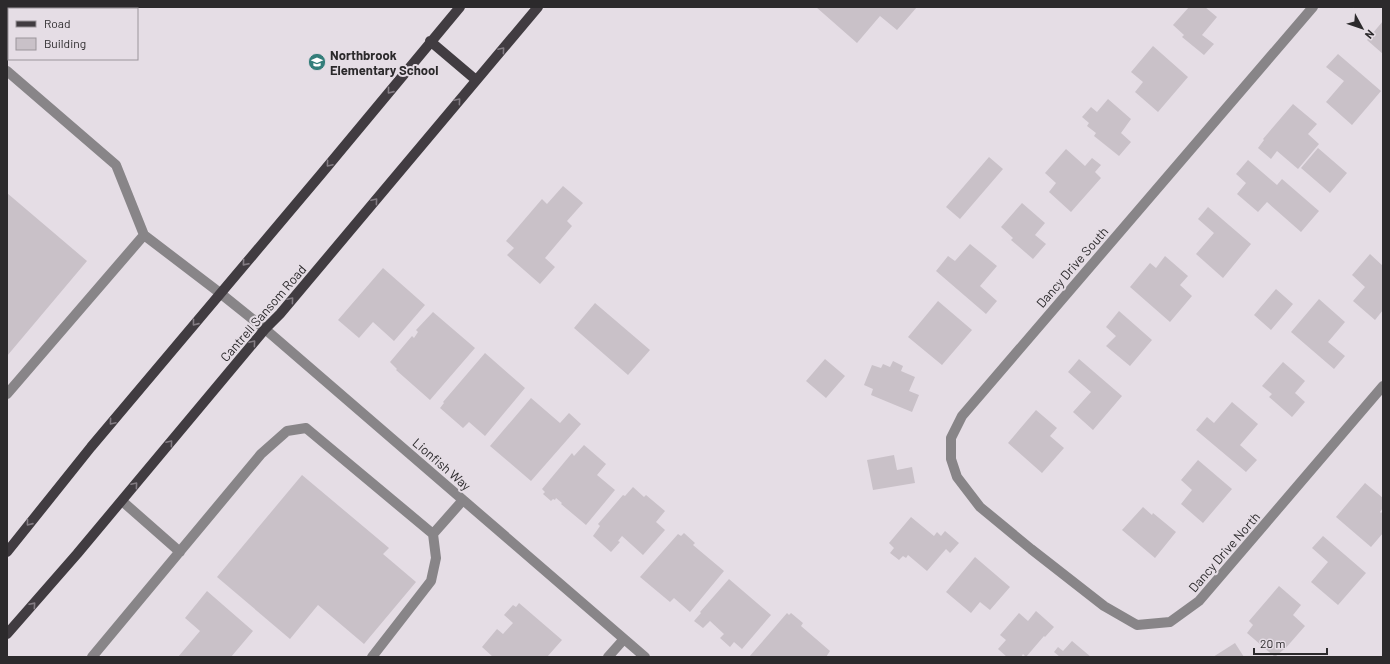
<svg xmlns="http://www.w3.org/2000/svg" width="1390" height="664" viewBox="0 0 1390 664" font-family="Barlow,sans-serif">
	<rect width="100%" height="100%" fill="#e5dde5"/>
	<path fill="#c9c1c8" d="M816,7H917L897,30L880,16L857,43Z
		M1189,7H1205L1217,17L1202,35L1214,44L1204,55L1182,37L1184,35L1173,25Z
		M1383,21V54L1367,40Z
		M1153,46L1188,77L1158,112L1135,92L1143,82L1131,72Z
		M1338,54L1381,91L1352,125L1326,102L1344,81L1326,67Z
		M1108,99L1131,119L1121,133L1131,142L1119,156L1094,136L1096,133L1087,126L1089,123L1082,117L1091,107L1097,112Z
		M1293,104L1317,124L1308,134L1319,144L1298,169L1277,151L1271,159L1258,148L1264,140L1263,139Z
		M1318,148L1347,173L1330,193L1301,168Z
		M1066,149L1085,166L1092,158L1101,165L1095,172L1101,178L1071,212L1049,192L1056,183L1045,173Z
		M989,157L1003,169L960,219L946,207Z
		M1248,160L1277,185L1282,179L1319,211L1301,232L1267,202L1258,212L1237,194L1246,183L1236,174Z
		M563,186L583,203L567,221L572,226L545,258L555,267L540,284L507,255L514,248L506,241L542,199L547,204Z
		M7,193L87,261L7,356Z
		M1022,203L1045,223L1035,235L1046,244L1033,259L1011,240L1013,238L1001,227Z
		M1208,207L1251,244L1223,278L1196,254L1214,233L1198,219Z
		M970,244L997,266L980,286L997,301L986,314L936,271L948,256L955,261Z
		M1370,254L1383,266V310L1375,320L1353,301L1365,287L1352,275Z
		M1165,256L1188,276L1180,285L1192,296L1170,322L1130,287L1150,263L1156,268Z
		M383,268L425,305L394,341L373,322L359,338L338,320Z
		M1276,289L1293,304L1271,330L1254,315Z
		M1319,299L1345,322L1328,342L1345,356L1334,369L1291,332Z
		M938,301L972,330L942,365L908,337Z
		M595,303L650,350L628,375L574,328Z
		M1119,311L1152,340L1130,366L1106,346L1116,336L1106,327Z
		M433,312L475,348L430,400L396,370L397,369L390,362L412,336L414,338L418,332L416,330Z
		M485,353L525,388L485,436L469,422L463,428L440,408L444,403L443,402Z
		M825,359L845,376L826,398L806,381Z
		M1079,359L1122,396L1093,430L1073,412L1091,392L1068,372Z
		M893,361L903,366L901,371L915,377L909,391L919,395L912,412L871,395L873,389L864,385L872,365L881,368L883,364L890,367Z
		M1283,362L1305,381L1295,393L1305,402L1292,417L1269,397L1272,394L1262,386Z
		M531,398L560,423L569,413L581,424L531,481L490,446Z
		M1232,402L1258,424L1240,445L1257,460L1246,472L1196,430L1207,417L1214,423Z
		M1036,410L1057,428L1050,436L1064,448L1042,473L1008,443Z
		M584,445L606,464L597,475L615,490L586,525L561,504L562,503L556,498L555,500L553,499L551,501L543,494L545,492L542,489L572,453L574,456Z
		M894,455L897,470L912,467L915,483L873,490L867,460Z
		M1198,460L1232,489L1203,523L1181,504L1192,490L1181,480Z
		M302,475L389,548L383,554L416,582L364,644L318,605L290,639L217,577Z
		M1365,483L1383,498V508L1380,512L1381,513L1383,511V533L1371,547L1336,517Z
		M633,487L644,497L646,495L665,511L656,522L665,530L643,555L622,536L618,541L620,542L611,552L593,536L600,526L598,524L623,495L625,496Z
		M1143,507L1152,515L1153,513L1176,532L1155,558L1122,530Z
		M911,517L934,536L937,532L941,536L945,531L959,543L950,553L946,549L927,571L908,555L906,558L903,556L899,560L890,553L894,548L889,543Z
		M684,533L695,543L693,545L724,571L690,612L674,598L670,602L640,577L678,534L681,536Z
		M1323,536L1366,573L1338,605L1311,582L1328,562L1312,548Z
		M975,557L1010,587L990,610L980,602L971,613L946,592Z
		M729,579L771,615L742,649L734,642L730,647L720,638L724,634L710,621L703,628L694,621L701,613L700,612Z
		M1279,586L1301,605L1293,615L1305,626L1284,650H1283L1275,657L1247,633L1253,625L1249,621Z
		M207,591L253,631L231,657H178L200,631L185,618Z
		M519,603L562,640L547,657H493L482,647L497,629L503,634L513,623L504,615L513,605L516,607Z
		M1036,611L1054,627L1045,637L1044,636L1026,657L1023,654L1021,657H1007L998,649L1006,640L1000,635L1019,613L1028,621Z
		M787,613L789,615L791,613L803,623L801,626L830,651L826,657H749Z
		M1072,641L1091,657H1060L1054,652L1058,647L1063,651Z
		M1235,643L1244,657H1213Z"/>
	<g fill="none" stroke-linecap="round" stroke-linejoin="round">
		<path stroke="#888588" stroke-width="10" d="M1313,7L962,416L951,438V459L957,477L980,507L1031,549L1104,606L1137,625L1170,622L1199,601L1383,386
			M7,71L116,165L144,235L7,394
			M144,235L220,293L265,329L645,657
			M122,501L180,552
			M433,534L463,500
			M92,657L261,454L287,431L306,428L433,534L436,558L431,581L372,657
			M608,657L624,639"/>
		<path stroke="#413c41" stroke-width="10" d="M430,41L476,80
			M7,552L91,447L322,173L460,7
			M7,634L77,554L265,329L280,314L538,7"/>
	</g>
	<defs><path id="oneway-chevron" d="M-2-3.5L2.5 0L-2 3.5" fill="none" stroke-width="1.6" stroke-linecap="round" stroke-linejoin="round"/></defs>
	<g stroke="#837c83">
		<use href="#oneway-chevron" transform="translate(502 50) rotate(-50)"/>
		<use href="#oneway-chevron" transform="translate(390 91) rotate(129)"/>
		<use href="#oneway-chevron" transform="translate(458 101) rotate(-50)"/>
		<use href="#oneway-chevron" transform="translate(329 164) rotate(130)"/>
		<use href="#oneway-chevron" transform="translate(375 201) rotate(-50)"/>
		<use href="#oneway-chevron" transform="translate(245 263) rotate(131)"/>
		<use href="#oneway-chevron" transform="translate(291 300) rotate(-50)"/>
		<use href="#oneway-chevron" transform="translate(195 323) rotate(129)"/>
		<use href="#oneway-chevron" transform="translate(253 343) rotate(-50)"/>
		<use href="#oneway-chevron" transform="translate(112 422) rotate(130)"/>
		<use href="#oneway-chevron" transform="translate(170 443) rotate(-50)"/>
		<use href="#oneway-chevron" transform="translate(135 485) rotate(-50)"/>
		<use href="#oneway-chevron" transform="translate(29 523) rotate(129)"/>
		<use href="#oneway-chevron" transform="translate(33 605) rotate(-49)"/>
	</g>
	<defs>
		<symbol id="school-disc" viewBox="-11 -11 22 22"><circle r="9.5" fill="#347d7a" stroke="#e5dde5"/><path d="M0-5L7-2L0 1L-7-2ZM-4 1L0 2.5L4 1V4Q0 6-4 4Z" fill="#fff"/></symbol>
	</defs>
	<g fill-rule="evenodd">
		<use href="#school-disc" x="307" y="52" width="20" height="20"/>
	</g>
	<g text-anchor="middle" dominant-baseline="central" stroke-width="4" stroke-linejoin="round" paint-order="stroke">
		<g font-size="13" font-weight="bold" fill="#2c2a2c" stroke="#e5dde5" text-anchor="start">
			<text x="330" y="55">Northbrook<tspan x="330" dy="15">Elementary School</tspan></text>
		</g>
		<g font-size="13" fill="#2c2a2c" stroke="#e5dde5">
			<text transform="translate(1072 267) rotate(-49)">Dancy Drive South</text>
			<text transform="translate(263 313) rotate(-49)">Cantrell Sansom Road</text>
			<text transform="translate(442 464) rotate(41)">Lionfish Way</text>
			<text transform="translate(1224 552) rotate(-49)">Dancy Drive North</text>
		</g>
	</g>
	<rect width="1390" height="664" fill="none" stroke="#2c2a2c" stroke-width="16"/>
	<rect x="8" y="8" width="130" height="52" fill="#e5dde5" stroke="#9b959b"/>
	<rect x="16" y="21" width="20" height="6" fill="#413c41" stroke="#9b959b"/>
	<text x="44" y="28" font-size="12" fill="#2c2a2c">Road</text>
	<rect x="16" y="38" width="20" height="12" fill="#c9c1c8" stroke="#9b959b"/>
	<text x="44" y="48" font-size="12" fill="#2c2a2c">Building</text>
	<g transform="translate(1362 28) rotate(130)" stroke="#e5dde5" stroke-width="3" paint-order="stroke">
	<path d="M0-3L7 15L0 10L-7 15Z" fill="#2c2a2c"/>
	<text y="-6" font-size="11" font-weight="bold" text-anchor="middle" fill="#2c2a2c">N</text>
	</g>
	<path d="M1254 648v6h73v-6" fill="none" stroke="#2c2a2c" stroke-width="2"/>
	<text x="1260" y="648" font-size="12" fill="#2c2a2c" stroke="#e5dde5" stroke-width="3" paint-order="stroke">20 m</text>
</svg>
